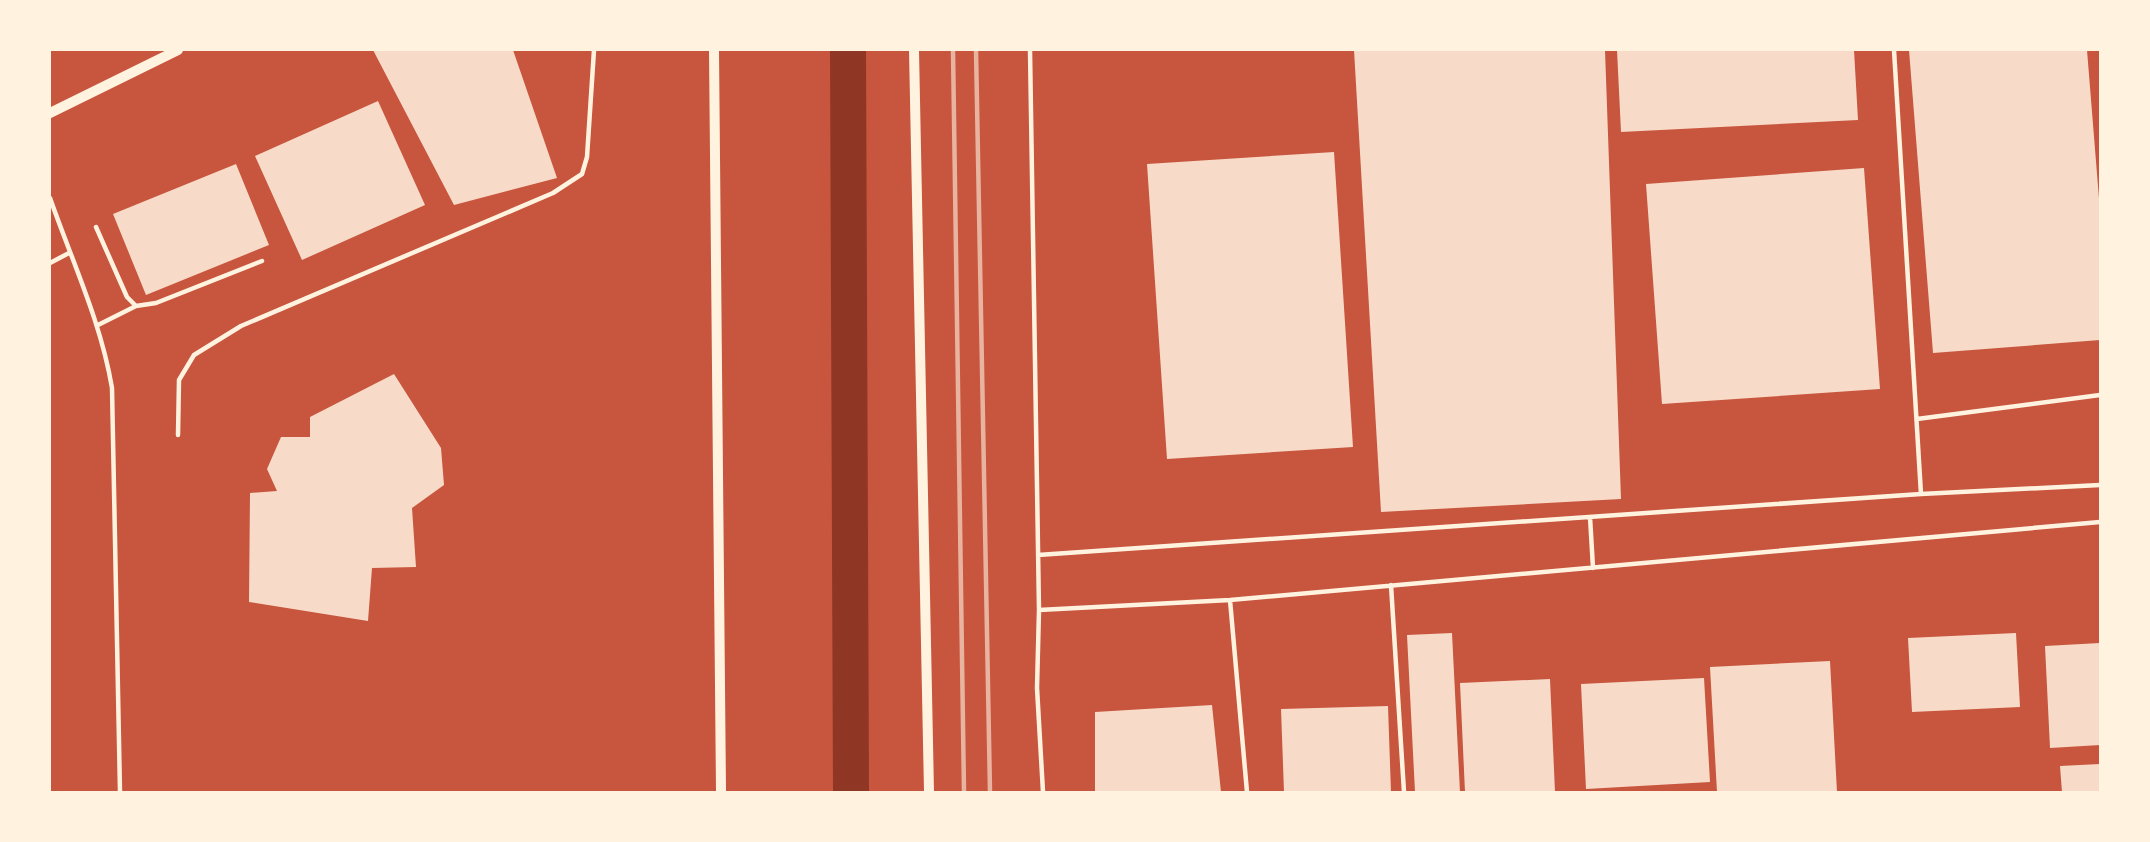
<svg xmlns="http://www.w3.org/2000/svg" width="2150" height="842" viewBox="0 0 2150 842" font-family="Poppins,sans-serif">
	<rect width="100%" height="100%" fill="#c8553d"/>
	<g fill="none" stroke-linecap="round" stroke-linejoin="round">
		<path stroke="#8f3625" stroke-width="36" d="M848,50L851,792"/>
	</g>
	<path fill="#f7dbc8" d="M373,50H513L557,178L454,205Z
		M1354,50H1605L1621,499L1381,512Z
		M1617,50H1854L1858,120L1621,132Z
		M1909,50H2087L2100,211V340L1933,353Z
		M378,101L425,205L302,260L255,156Z
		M1334,152L1353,447L1167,459L1147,164Z
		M236,164L269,245L146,295L113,214Z
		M1864,168L1880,389L1662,404L1646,184Z
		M394,374L441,448L444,485L412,508L416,567L372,568L368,621L249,602L250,493L277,491L267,469L281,437H310V417Z
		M1452,633L1460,792H1415L1407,635Z
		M2016,633L2020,707L1912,712L1908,638Z
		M2100,643V745L2050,748L2045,646Z
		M1830,661L1837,792H1717L1710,667Z
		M1704,678L1710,782L1586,789L1581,684Z
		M1550,679L1555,792H1465L1460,683Z
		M1212,705L1221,792H1095V712Z
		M1388,706L1391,792H1284L1281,709Z
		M2100,764V792H2062L2060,766Z"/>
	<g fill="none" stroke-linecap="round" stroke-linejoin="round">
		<path stroke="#fff3e0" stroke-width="4.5" d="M1030,50L1039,610L1037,688L1043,792
			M1894,50L1921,494
			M50,198C72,261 101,322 112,388L120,792
			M96,227L127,297L136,306L156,303L262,261
			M50,263L69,253
			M98,325L136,306
			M1917,419L2100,395
			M178,435L179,380L194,355L241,326L553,193L582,174L587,157L594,50
			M1590,517L1593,568
			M1038,555L1921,494L2100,485
			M1391,585L1404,792
			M1230,600L1247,792
			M1039,610L1230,600L2100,522"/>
		<path stroke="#fff3e0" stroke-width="10" d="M714,50L721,792
			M914,50L929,792
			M50,113L178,50"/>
		<path stroke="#e9b49f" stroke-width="4.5" d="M953,50L964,792
			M976,50L990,792"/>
	</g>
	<rect width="2150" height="842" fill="none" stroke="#fff3e0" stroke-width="102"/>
</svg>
